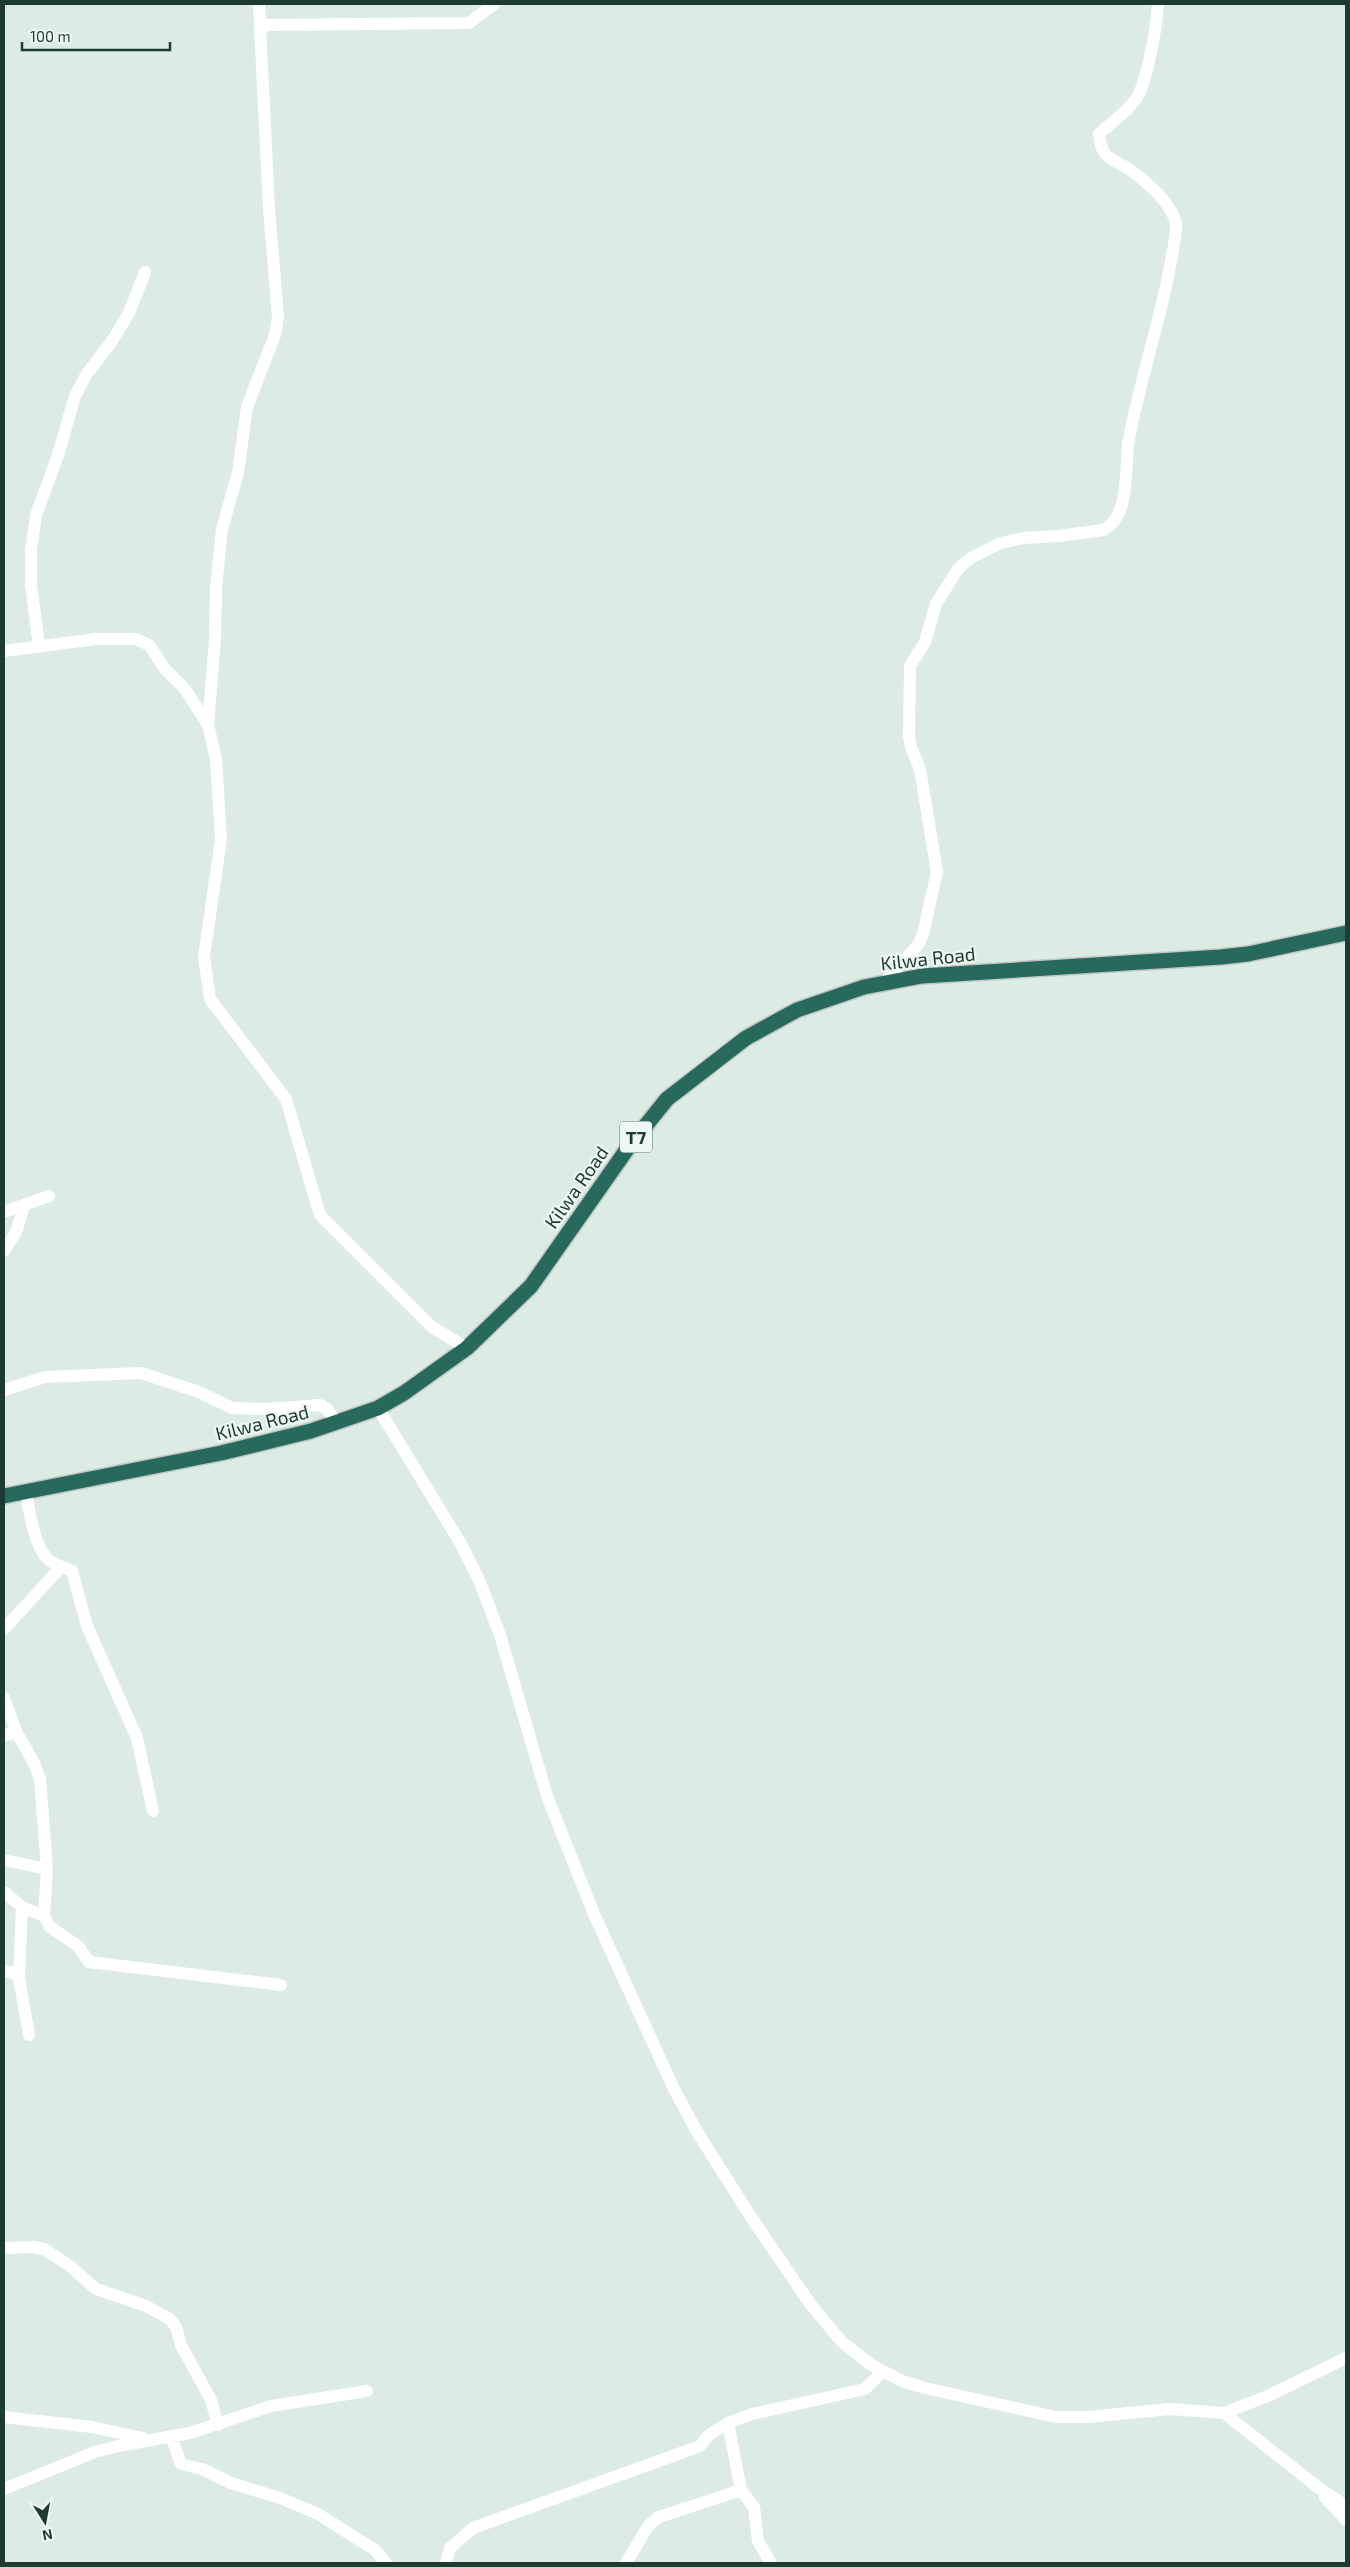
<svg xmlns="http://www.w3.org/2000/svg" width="1350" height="2567" viewBox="0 0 1350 2567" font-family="'Exo 2',sans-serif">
	<rect width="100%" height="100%" fill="#ddebe5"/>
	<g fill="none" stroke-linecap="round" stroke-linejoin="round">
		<defs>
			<path id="highway" d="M4,1496L221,1453L311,1431L378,1408L404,1393L467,1348L531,1286L630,1145L667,1099L746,1038L797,1010L864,987L922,976L1221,957L1248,954L1346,933"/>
		</defs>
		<use href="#highway" stroke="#c0c8c6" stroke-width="18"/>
		<path stroke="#fff" stroke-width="12" d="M261,25L469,23L494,4
			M39,646L31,585V550L36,515L58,455L75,396L86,375L112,341L129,313L145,272
			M4,651L96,639H136L149,645L165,669L185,689L208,725L216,758L221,839L204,957L210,999L286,1099L320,1215L432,1327L467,1348
			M208,725L215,640L216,588L222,529L238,473L247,407L275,335L278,317L269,209L259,4
			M885,982L918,945L923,934L937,872L920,769L911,747L909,737L910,666L925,642L936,604L958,569L969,559L1001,543L1023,538L1059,536L1103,530C1132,516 1124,465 1129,439C1139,384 1157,331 1168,277C1171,259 1176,242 1176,224C1172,204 1149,184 1133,172C1115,158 1101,162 1099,134C1111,123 1126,113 1136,99C1147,83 1157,24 1158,4
			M4,1212L49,1196
			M4,1251L16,1232L25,1204
			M4,1390L45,1377L141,1373L199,1392L232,1408L268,1409L320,1405L327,1409L337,1423
			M378,1408L461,1544L479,1580L500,1635L547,1796L594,1914L674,2089L696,2130L749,2214L811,2305L842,2342L870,2364L902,2381L925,2388L1056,2417H1087L1170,2409L1224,2413L1270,2395L1346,2358
			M26,1492C29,1510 34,1546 48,1559C55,1566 64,1566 72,1571L87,1626L137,1738L153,1811
			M4,1629L61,1567
			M4,1698L17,1733L34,1763L40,1779L47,1869L44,1916L50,1927L78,1946L89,1962L281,1985
			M4,1735L17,1733
			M4,1860L47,1869
			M4,1892L22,1907L44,1916
			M22,1907L19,1978L29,2035
			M4,1971L14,1973L19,1978
			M4,2248L34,2247L44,2249L70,2266L96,2289L146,2306L170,2319L176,2327L181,2345L211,2400L218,2425
			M1224,2413L1319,2488L1346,2506
			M4,2417L92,2427L143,2438
			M728,2423L741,2490L754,2507L758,2541L771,2563
			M171,2436L181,2464L202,2469L231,2483L280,2498L318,2514L375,2550L386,2563
			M4,2489L95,2452L118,2446L190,2433L271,2406L367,2391
			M1325,2497L1346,2520
			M446,2563L450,2548L473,2528L692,2449L700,2446L709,2435L728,2423L752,2414L865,2389L882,2372
			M626,2563L648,2526L659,2517L741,2490"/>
		<use href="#highway" stroke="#276a5c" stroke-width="15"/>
	</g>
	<g text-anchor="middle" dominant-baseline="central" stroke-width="4.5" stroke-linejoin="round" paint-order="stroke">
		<rect fill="#eef7f3" stroke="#5c736d" stroke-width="1" x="620" y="1121.5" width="32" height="31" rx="4"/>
		<g font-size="18" font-weight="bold" fill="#1e3b33">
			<text x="636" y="1137">T7</text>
		</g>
		<g font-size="19" fill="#1e3b33" stroke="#eef7f3">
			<text transform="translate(928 958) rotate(-6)">Kilwa Road</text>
			<text transform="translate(576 1187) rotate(-55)">Kilwa Road</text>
			<text transform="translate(262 1422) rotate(-14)">Kilwa Road</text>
		</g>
	</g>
	<rect width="1350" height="2567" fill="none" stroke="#1e3b33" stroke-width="10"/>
	<g transform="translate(45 2522) rotate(169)" stroke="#eef7f3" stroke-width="4" paint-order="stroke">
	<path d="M0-4L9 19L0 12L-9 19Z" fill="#1e3b33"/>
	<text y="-8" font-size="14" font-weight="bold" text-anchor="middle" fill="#1e3b33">N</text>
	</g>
	<path d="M22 42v8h148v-8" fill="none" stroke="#1e3b33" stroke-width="2.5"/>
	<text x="30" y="42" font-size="15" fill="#1e3b33" stroke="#eef7f3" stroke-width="4" paint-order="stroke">100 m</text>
</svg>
